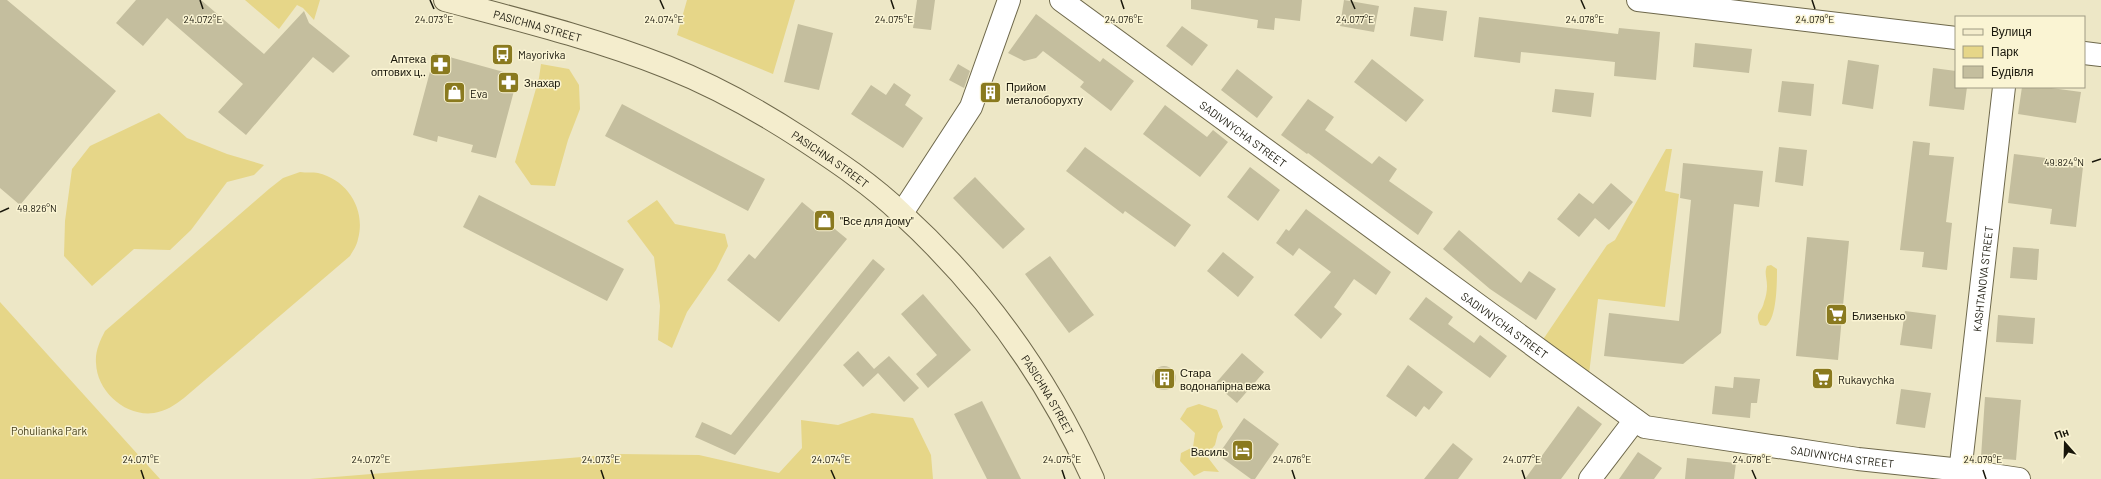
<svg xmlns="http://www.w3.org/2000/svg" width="2101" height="479" viewBox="0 0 2101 479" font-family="Barlow,sans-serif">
	<rect width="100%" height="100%" fill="#ede7c6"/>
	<path fill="#e6d688" d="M245,0H320L314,20L303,8L297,5L279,29Z
		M687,0H795L773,74L677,35Z
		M541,64L569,69L579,85L580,109L568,140L555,186L531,185L515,162L539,78Z
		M159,113L187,138L227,154L264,165L254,175L227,182L191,230L170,250L134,249L92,286L64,256L65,221L72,169L90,146Z
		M1666,149H1672L1665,191L1679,194L1665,307L1598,299L1589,374L1542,341L1607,245L1615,240Z
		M300,172C306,173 313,172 318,173C348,180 366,210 358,239C357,245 353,251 350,256L184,398C175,405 166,411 154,413C126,417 97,392 96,363C95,351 100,341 105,331L269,189L283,178Z
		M657,200L675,224L725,234L728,246L716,270L687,312L672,348L658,340L660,306L654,257L627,221Z
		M1771,265L1777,269C1777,283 1777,318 1766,326L1760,325C1754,312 1762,313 1764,302C1766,297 1767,291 1767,286C1767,278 1764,273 1767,266Z
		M0,302L160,479H0Z
		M1199,404L1217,410L1223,427L1218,433L1215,445L1206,455L1219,472L1204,471L1194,476L1180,461L1181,453L1193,447L1195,433L1180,419L1187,408Z
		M872,413L913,418L931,455L933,479H310L619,454L699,455L779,473L802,448L801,420L838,425Z"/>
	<path fill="#c4be9e" d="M0,0H7L116,91L20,205L0,188Z
		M136,0H201L264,54L304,11L309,23L350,56L333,73L313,57L246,135L218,112L243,84L167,18L143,46L116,23Z
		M917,0H935L931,30L913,28Z
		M1191,0H1302L1300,21L1275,18L1274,30L1257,28L1258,20L1191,9Z
		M1344,0L1379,6L1374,32L1340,26Z
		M1414,7L1447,11L1443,41L1410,36Z
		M1036,14L1100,62L1103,58L1134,81L1111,111L1080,87L1084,82L1043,51L1036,58L1024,61L1008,53Z
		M1479,17L1618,34L1619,28L1660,32L1656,80L1614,76L1615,62L1521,52L1520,63L1474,57Z
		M798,24L833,33L819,90L784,82Z
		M1182,26L1208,45L1192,66L1166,46Z
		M1695,43L1752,49L1749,73L1693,67Z
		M435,53L518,76L496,158L471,152L473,145L438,136L437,142L413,135Z
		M1372,59L1424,100L1406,122L1354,82Z
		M1848,60L1879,65L1873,109L1842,104Z
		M958,64L970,71L964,88L949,80Z
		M1933,68L1956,71V87H1967L1964,110L1929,106Z
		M1237,69L1273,97L1257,118L1221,90Z
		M1782,81L1814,84L1811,116L1778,112Z
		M894,83L911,95L905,105L923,118L903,148L851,114L871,85L886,95Z
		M993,84L1000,88L993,102L987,99Z
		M2022,87H2044L2081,92L2076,123L2018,114Z
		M1555,89L1594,93L1591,117L1552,112Z
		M1308,99L1334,117L1325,130L1372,164L1379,156L1397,169L1389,181L1433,212L1418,235L1308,153L1307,154L1281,135Z
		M622,104L765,179L748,211L605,136Z
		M1165,105L1207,137L1213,130L1228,142L1200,177L1143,134Z
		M1913,141L1930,143L1929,155L1954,157L1946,222L1952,223L1947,270L1922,267L1924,252L1900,250Z
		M1085,147L1191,225L1175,247L1125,211L1123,214L1066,171Z
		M1779,147L1807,150L1803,186L1775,182Z
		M2014,154L2061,160L2060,164L2083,167L2076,227L2050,224L2052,209L2008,203Z
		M1683,163L1763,171L1759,207L1734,204L1721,333L1683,364L1604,356L1609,313L1679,321L1691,200L1680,198Z
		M1250,167L1280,190L1258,221L1227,197Z
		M975,177L1025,229L1003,249L953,198Z
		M1611,183L1633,202L1609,230L1595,218L1579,237L1557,219L1579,193L1593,204Z
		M479,195L624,269L607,301L463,227Z
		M802,202L847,239L779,322L727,280L749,254L755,259Z
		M1306,209L1391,272L1376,295L1354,279L1334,307L1342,314L1321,339L1294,315L1331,272L1299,248L1293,256L1276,243L1286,229L1289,231Z
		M1459,230L1521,283L1529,271L1556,289L1536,320L1490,289L1443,249Z
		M1807,237L1849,241L1838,360L1796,356Z
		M2013,247L2039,249L2037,280L2010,278Z
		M1223,252L1254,277L1238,297L1207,271Z
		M1050,256L1094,315L1069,333L1025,274Z
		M873,259L885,269L735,455L695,437L702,422L731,435Z
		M923,294L971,350L928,388L916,374L937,355L901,314Z
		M1426,297L1453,317L1448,324L1474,343L1480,335L1507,356L1490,378L1409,319Z
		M1905,311L1936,315L1932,349L1900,345Z
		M1998,315L2035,318L2033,344L1996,342Z
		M858,351L874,369L889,356L919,388L904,402L878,373L863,387L843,365Z
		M1242,353L1264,372L1237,403L1215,384Z
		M1408,365L1443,392L1429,410L1424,406L1416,417L1386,396Z
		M1152 378a12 12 0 1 1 24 0a12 12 0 1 1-24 0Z
		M1734,377L1760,379L1757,403H1751L1750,418L1712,414L1715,386L1733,388Z
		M1901,389L1931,393L1925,428L1896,424Z
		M1985,397L2021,400L2016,460L1981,457Z
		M982,401L1021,479H987L954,414Z
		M1578,406L1602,424L1561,479H1525Z
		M1244,418L1279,444L1255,479H1251L1218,455Z
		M1453,443L1473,459L1458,479H1424Z
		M1638,452L1662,468L1654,479H1619Z
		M1687,458L1736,463L1734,479H1685Z"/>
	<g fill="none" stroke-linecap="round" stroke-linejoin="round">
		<defs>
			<g id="street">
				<path id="s1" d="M1061,0L1645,427L1858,459L1952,469L2019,479"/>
				<path d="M1638,0L1956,38"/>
				<path d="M2084,53L2101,55"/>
				<path d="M902,213L971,107L1009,0"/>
				<path d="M1590,479L1635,420"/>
				<path id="s2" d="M1963,479L1960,470L1961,464L2004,87"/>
			</g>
			<g id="secondary">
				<path id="s3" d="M445,0C520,20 596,39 667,67C715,86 758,110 801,138C836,161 872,185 902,214C985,290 1047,376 1093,479"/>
			</g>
		</defs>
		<use href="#street" stroke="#6e684b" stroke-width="24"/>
		<use href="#secondary" stroke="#6e684b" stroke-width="24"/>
		<use href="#street" stroke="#fff" stroke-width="22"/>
		<use href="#secondary" stroke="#f4edcd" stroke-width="22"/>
	</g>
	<path fill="none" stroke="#18160a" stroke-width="1.5" d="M200,0L203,9M430,0L434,9M660,0L664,9M891,0L894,9M1121,0L1124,9M1351,0L1355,9M1581,0L1585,9M1812,0L1815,9M2092,162L2101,159M0,212L9,208M141,470L144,479M371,470L374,479M601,470L604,479M831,470L835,479M1062,470L1065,479M1292,470L1295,479M1522,470L1525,479M1752,470L1756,479M1983,470L1986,479"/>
	<defs>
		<symbol id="bus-square" viewBox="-11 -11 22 22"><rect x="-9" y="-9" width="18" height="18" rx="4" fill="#8a7a1f" stroke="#faf4d3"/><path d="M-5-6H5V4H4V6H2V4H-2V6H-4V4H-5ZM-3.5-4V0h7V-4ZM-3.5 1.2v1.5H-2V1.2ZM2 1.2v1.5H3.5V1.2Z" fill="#fff"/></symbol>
		<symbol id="pharmacy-square" viewBox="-11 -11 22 22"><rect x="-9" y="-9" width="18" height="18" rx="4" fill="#8a7a1f" stroke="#faf4d3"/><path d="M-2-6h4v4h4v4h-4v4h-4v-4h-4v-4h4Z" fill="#fff"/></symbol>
		<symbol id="building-square" viewBox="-11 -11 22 22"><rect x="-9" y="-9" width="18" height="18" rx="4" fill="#8a7a1f" stroke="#faf4d3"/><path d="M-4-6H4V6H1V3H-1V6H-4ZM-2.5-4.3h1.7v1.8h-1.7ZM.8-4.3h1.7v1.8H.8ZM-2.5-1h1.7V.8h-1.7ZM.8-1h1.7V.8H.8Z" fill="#fff"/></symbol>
		<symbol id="shop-square" viewBox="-11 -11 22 22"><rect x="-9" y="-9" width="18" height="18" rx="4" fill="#8a7a1f" stroke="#faf4d3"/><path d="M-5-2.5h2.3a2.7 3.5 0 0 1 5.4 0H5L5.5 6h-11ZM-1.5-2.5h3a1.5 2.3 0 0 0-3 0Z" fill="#fff"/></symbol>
		<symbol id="supermarket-square" viewBox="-11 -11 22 22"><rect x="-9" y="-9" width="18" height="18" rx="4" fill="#8a7a1f" stroke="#faf4d3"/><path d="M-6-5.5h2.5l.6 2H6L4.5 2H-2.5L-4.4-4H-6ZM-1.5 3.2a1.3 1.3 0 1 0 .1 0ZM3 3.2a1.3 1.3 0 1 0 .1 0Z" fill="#fff"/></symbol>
		<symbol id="hotel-square" viewBox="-11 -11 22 22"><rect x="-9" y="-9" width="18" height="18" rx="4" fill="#8a7a1f" stroke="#faf4d3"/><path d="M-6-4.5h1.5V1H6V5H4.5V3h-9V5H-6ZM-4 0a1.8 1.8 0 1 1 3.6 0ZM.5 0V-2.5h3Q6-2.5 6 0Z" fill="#fff"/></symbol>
	</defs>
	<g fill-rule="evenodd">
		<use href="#bus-square" x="490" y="42" width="25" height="25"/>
		<use href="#pharmacy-square" x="428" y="52" width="25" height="25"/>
		<use href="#pharmacy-square" x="496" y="70" width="25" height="25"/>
		<use href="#building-square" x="978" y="80" width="25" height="25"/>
		<use href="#shop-square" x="442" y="80" width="25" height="25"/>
		<use href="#shop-square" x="812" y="208" width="25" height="25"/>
		<use href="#supermarket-square" x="1824" y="302" width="25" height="25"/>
		<use href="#building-square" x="1152" y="366" width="25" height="25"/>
		<use href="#supermarket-square" x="1810" y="366" width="25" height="25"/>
		<use href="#hotel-square" x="1230" y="438" width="25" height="25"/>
	</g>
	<g text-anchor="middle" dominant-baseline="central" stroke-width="3" stroke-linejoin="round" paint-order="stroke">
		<g font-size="11" fill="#18160a" stroke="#faf4d3">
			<text stroke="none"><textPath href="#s3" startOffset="96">PASICHNA STREET</textPath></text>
			<text stroke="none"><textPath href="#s1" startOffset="226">SADIVNYCHA STREET</textPath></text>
			<text stroke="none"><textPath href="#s3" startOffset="420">PASICHNA STREET</textPath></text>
			<text stroke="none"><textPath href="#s2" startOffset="202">KASHTANOVA STREET</textPath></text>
			<text stroke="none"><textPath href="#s1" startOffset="550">SADIVNYCHA STREET</textPath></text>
			<text stroke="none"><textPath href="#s3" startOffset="744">PASICHNA STREET</textPath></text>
			<text stroke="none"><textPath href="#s1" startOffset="923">SADIVNYCHA STREET</textPath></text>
		</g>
		<g font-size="11" fill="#18160a" stroke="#faf4d3" text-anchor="start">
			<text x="518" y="54">Mayorivka</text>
			<text x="426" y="58" text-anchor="end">Аптека<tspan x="426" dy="13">оптових ц‥</tspan></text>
			<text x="524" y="82">Знахар</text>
			<text x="1006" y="86">Прийом<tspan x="1006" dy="13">металоборухту</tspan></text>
			<text x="470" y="93">Eva</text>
			<text x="840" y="220">"Все для дому"</text>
			<text x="1852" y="315">Близенько</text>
			<text x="1180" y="372">Стара<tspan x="1180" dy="13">водонапірна вежа</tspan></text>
			<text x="1838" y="379">Rukavychka</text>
			<text x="1228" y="451" text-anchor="end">Василь</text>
		</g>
		<g font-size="11" fill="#423b16" stroke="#faf4d3">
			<text x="49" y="430">Pohulianka Park</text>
		</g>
	</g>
	<g font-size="10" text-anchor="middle" fill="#18160a" stroke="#faf4d3" stroke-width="3" stroke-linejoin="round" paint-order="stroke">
		<text x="203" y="23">24.072°E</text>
		<text x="434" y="23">24.073°E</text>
		<text x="664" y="23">24.074°E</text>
		<text x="894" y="23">24.075°E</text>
		<text x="1124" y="23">24.076°E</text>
		<text x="1355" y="23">24.077°E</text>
		<text x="1585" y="23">24.078°E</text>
		<text x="1815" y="23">24.079°E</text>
		<text x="2064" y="166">49.824°N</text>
		<text x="37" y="212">49.826°N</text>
		<text x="141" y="463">24.071°E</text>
		<text x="371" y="463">24.072°E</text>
		<text x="601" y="463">24.073°E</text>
		<text x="831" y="463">24.074°E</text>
		<text x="1062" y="463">24.075°E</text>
		<text x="1292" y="463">24.076°E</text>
		<text x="1522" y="463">24.077°E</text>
		<text x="1752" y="463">24.078°E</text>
		<text x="1983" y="463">24.079°E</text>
	</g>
	<rect x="1955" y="16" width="130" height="72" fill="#faf4d3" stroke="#a09b83"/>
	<rect x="1963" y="29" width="20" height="6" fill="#f4edcd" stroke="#a09b83"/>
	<text x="1991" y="36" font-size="12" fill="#18160a">Вулиця</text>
	<rect x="1963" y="46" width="20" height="12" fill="#e6d688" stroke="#a09b83"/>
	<text x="1991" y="56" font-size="12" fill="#18160a">Парк</text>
	<rect x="1963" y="66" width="20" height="12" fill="#c4be9e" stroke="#a09b83"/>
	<text x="1991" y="76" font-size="12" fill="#18160a">Будівля</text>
	<g transform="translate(2065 443) rotate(340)" stroke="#faf4d3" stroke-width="3" paint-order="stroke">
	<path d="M0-3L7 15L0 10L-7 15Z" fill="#18160a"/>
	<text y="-6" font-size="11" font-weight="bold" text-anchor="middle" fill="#18160a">Пн</text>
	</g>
</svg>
